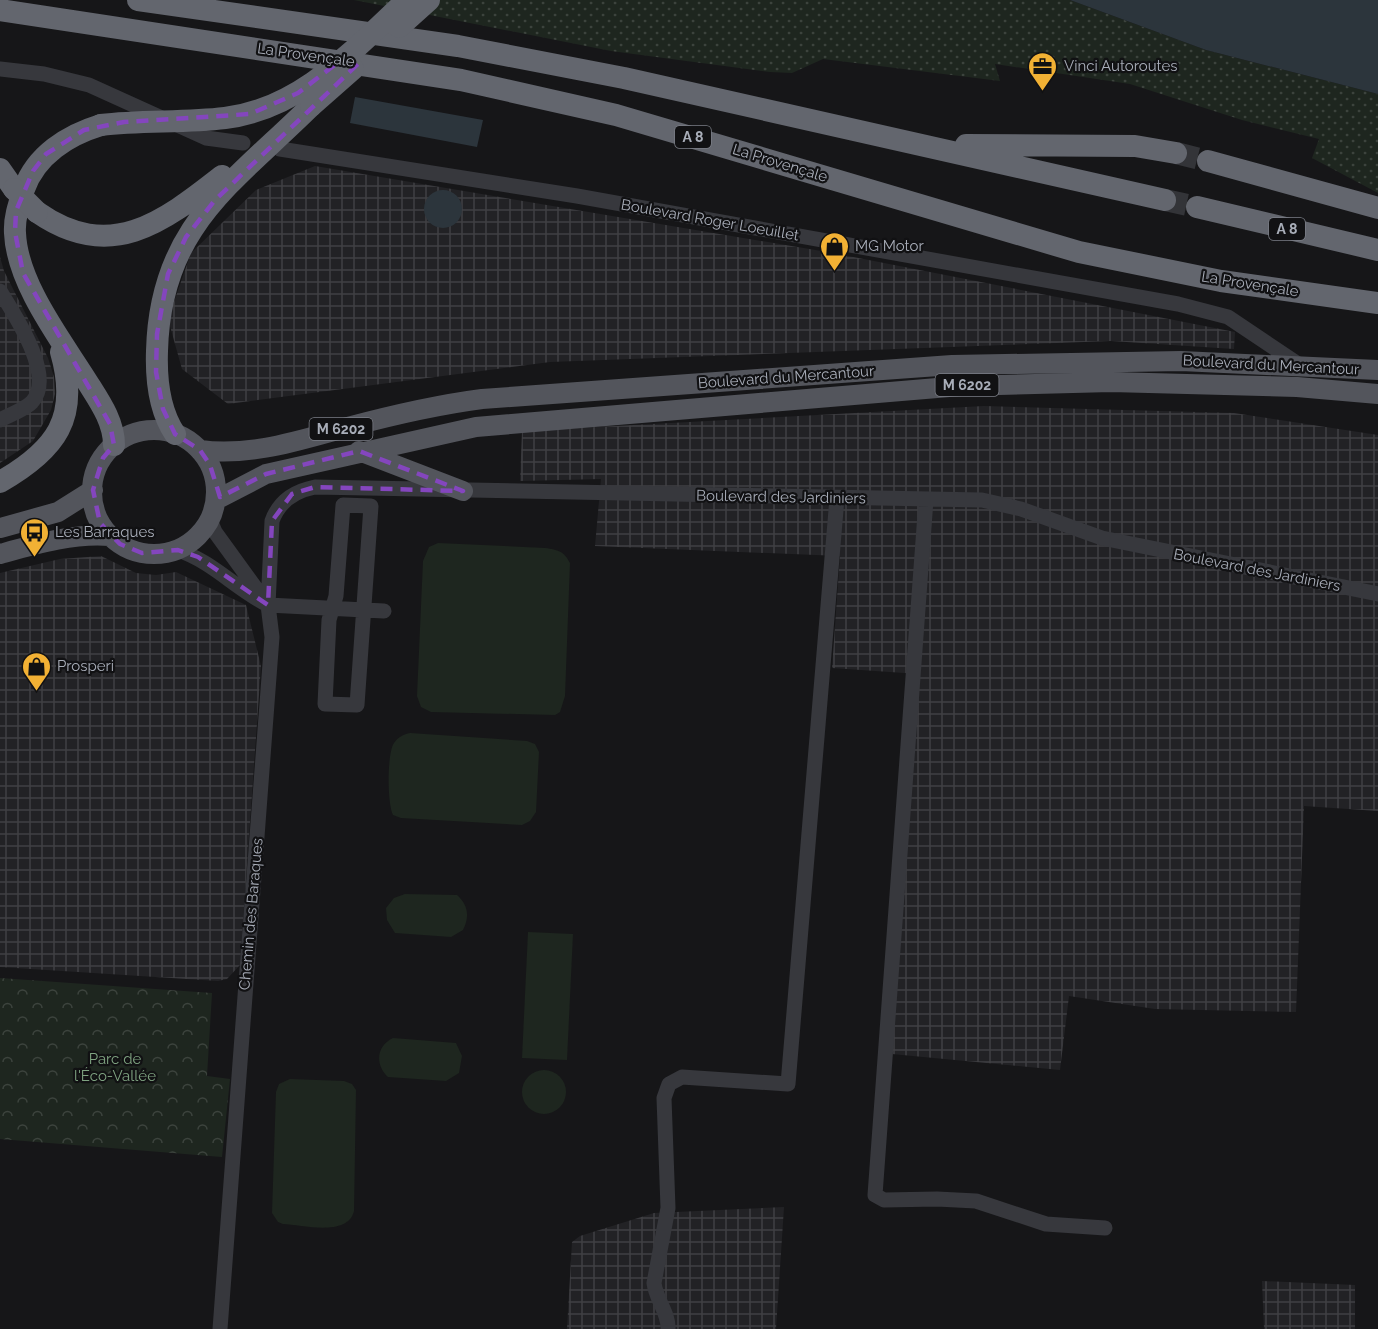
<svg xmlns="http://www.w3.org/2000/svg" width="1378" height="1329" viewBox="0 0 1378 1329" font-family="Raleway,sans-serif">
	<defs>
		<pattern id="industrial-grid" width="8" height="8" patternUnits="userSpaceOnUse" patternTransform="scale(1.5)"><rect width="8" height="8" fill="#222225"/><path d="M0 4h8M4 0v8" fill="none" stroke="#3f3f43"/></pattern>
		<pattern id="grass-dots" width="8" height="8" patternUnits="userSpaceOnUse" patternTransform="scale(1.5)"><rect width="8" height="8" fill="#1e261f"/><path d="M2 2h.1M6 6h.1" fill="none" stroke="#3c433d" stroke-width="1.8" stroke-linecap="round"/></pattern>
		<pattern id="park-crowns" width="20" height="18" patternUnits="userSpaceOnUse" patternTransform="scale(1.5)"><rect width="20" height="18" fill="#1e261f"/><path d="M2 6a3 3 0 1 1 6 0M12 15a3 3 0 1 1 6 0" fill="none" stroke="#3c433d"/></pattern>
	</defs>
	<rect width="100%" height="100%" fill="#161618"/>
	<path fill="url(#industrial-grid)" d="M315,166L833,253L1235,332L1234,349L1111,341L550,362L228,404L182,369L168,319L191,253L256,190Z
		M0,257L4,271L48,358L54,377L55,394L51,410L33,441L0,463Z
		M984,406L1234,413L1378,435V811L1304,806L1296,1012L1155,1009L1069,996L1060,1070L892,1054L919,674L832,668L840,556L595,546L601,479L520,481L522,431Z
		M101,556L136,573L156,575L176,572L246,605L261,666L240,965L227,979L218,981L0,967V573L60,559Z
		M784,1207L776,1329H567L572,1242L580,1236L654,1213Z
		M1262,1281L1355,1285V1329H1264Z"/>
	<path fill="url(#grass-dots)" d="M354,0H1070L1206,50L1378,94V193L1312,158L1319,139L1242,120L1130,84L995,64L1000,81L823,59L792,73L770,72L611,51Z"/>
	<path fill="url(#park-crowns)" d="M0,978L212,993L207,1076L230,1079L222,1157L0,1139Z"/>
	<path fill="#1e261f" d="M438,543L545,548C558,550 564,551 570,563L565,696L560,712L555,715L431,712L421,707L417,696L423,561L429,547Z
		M410,733L527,741L535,744L539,752L536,812L530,821L522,825L401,818L393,815C387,803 387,753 394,743C398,737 404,734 410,733Z
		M405,894L457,895C468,905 470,916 463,930L451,937L395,933L387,920L386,908L394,898Z
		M528,932L573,934L567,1060L522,1058Z
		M393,1038L456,1043L462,1056L459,1073L446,1081L388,1077C375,1065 376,1046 393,1038Z
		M522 1092a22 22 0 1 1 44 0a22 22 0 1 1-44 0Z
		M290,1079L344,1081L352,1084L356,1090L354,1211C348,1237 303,1225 283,1224L278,1222L272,1213L276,1092L279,1084Z"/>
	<path fill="#2c353c" d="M1070,0H1378V94L1206,50Z
		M355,97L483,120L477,147L350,123Z
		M424 209a19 19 0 1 1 38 0a19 19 0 1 1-38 0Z"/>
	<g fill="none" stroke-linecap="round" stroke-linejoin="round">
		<path stroke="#333438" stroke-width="22" stroke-dasharray="22 11" stroke-linecap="butt" d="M1176,153L1208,161
			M1165,200L1197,207"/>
		<path stroke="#37383d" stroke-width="15" d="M0,69L44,74L89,85L206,138L243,143
			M280,149L577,196L1178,304L1228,317L1301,366
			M0,291C14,314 56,376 32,402C26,409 9,415 0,420
			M926,500L875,1195L884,1200L937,1199L976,1201L1046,1224L1105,1228
			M343,505L371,506L357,705L325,704L329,620L336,596Z
			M210,520L215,532L268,605
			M178,550C213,562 236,589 268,605L384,611
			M220,1329L272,637L268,605L272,521C279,501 295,491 315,487L982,500L1021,509L1102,538L1378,594
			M668,1329C669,1313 656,1300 654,1283L668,1208L664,1098L669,1084L682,1077L788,1084L837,498"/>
		<path stroke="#53555c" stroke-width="20" d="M92 492a62 62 0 1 1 124 0a62 62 0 1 1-124 0Z
			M200,450C250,457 300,440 348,427C393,415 436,405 482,399L952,365L1181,361L1378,370
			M359,451L463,491
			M216,500L266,474L476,427L961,386L1111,382L1297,387L1378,394
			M0,528L58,512L93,490
			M0,554C36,544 73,533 110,536"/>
		<path stroke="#63666e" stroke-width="22" d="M138,0L458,46L624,78L1165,200
			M0,10L461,80L616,115L1079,252L1221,281L1378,303
			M101,125C68,135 36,155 24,189C19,204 14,218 15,233C17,284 62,341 88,383C100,402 114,422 114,445
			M966,145L1135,146L1176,153
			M1208,161L1378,208
			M0,169L14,189
			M1197,207L1378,250
			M37,212C110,263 162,223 222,176
			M175,434C159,410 156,379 157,351C160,227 231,185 311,106
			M0,482C56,450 80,418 61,352"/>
		<path stroke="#63666e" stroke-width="22" d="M399,27L429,0
			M311,106L353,69
			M101,125C142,120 184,123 225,118C301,109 354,49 407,0
			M14,189L37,212"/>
	</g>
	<path fill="none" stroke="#8446be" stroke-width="4.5" stroke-dasharray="12 8" stroke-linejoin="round" d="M341,60L359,63L215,200L186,237L168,274L157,334L156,372L163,409L175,434L200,450L210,465L220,497L266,474L359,451L463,491L315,487L292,494L272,521L268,605L198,557L178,550L142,553L120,544L100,523L93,490L103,458L114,445L110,424L23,273L15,232L16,211L33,171L46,154L84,130L124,122L250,114L298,93Z"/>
	<defs>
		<symbol id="office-pin" viewBox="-11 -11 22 30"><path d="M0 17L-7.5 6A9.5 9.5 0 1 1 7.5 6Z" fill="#f2b134" stroke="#111113"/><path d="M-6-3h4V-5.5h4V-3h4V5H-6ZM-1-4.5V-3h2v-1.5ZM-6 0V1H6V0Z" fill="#111"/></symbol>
		<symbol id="shop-pin" viewBox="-11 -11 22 30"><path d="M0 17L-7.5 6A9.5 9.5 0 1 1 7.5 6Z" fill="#f2b134" stroke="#111113"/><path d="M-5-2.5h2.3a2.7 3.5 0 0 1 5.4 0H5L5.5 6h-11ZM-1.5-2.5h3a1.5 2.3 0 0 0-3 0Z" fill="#111"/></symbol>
		<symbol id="bus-pin" viewBox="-11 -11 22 30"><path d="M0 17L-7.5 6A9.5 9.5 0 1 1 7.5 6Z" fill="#f2b134" stroke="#111113"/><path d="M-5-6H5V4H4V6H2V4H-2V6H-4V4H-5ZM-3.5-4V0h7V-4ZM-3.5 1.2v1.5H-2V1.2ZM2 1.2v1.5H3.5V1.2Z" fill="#111"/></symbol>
	</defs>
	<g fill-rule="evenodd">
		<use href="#office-pin" x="1026" y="50" width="33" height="45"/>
		<use href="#shop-pin" x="818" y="230" width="33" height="45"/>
		<use href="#bus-pin" x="18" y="516" width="33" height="45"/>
		<use href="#shop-pin" x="20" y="650" width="33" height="45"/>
	</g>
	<g text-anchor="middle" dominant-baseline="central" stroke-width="4.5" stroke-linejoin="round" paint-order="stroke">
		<g fill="#111113" stroke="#7b7e86" stroke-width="1.5">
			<rect x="675" y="126" width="36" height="22" rx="4.5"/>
			<rect x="1269" y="218" width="36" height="22" rx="4.5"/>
			<rect x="935.5" y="374" width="63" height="22" rx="4.5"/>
			<rect x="309.5" y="418" width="63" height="22" rx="4.5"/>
		</g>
		<g font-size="14" font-weight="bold" fill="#a8adb8">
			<text x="693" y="137">A 8</text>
			<text x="1287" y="229">A 8</text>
			<text x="967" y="385">M 6202</text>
			<text x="341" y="429">M 6202</text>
		</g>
		<g font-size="15" fill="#a8adb8" stroke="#111113">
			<text transform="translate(306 55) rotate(8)">La Provençale</text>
			<text transform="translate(780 163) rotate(17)">La Provençale</text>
			<text transform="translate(710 220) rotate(10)">Boulevard Roger Loeuillet</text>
			<text transform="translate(1250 284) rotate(9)">La Provençale</text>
			<text transform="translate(1271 365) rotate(3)">Boulevard du Mercantour</text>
			<text transform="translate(786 377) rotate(-4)">Boulevard du Mercantour</text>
			<text transform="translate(781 497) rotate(1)">Boulevard des Jardiniers</text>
			<text transform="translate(1257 570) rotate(11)">Boulevard des Jardiniers</text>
			<text transform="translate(251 914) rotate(-85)">Chemin des Baraques</text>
		</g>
		<g font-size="15" fill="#a8adb8" stroke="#111113" text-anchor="start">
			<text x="1064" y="66">Vinci Autoroutes</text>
			<text x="855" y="246">MG Motor</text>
			<text x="55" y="532">Les Barraques</text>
			<text x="57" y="666">Prosperi</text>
		</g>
		<g font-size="15" fill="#7fa381" stroke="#111113">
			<text x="115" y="1059">Parc de<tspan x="115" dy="17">l'Éco-Vallée</tspan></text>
		</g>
	</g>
</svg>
